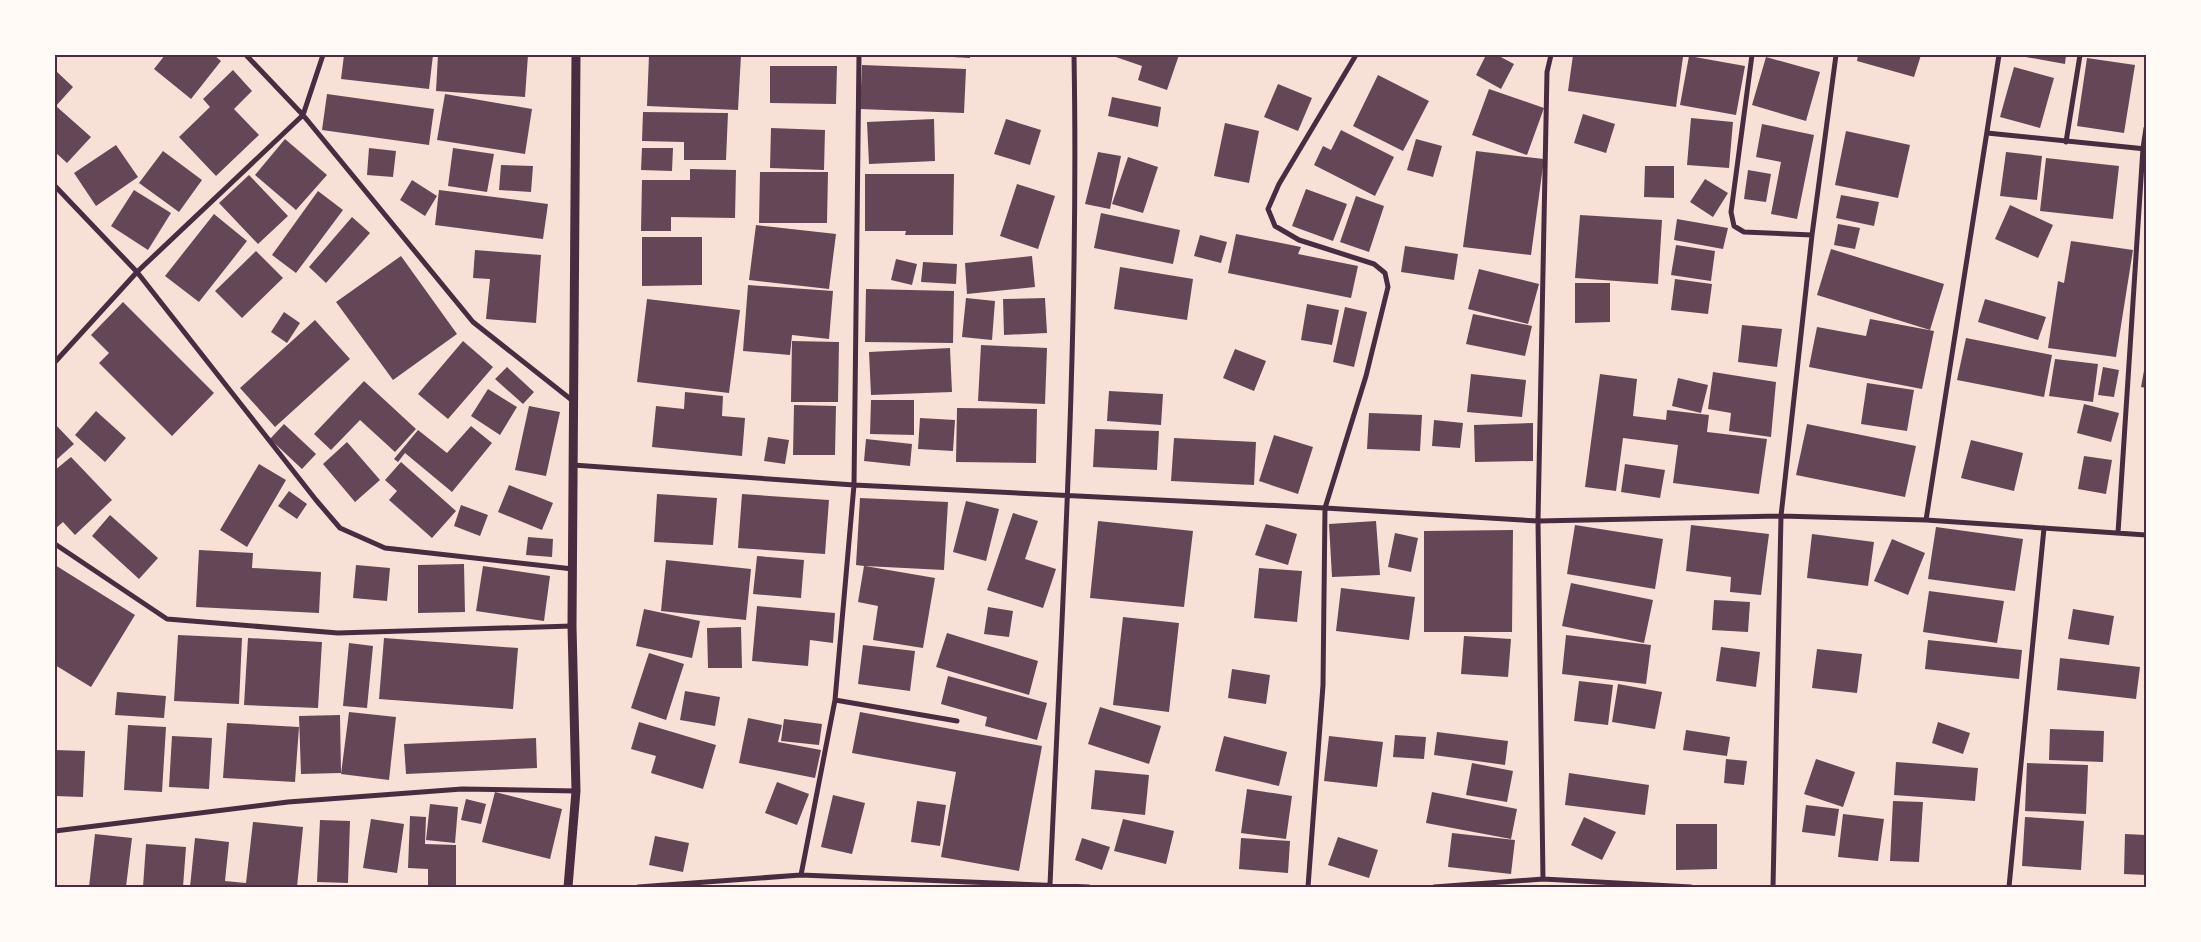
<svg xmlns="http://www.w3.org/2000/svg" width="2201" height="942" viewBox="0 0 2201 942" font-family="'Source Sans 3',sans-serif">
	<rect width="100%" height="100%" fill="#f7e1d7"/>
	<path fill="#644757" d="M165,55H214L221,61L191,99L154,69Z
		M344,55H433L429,89L341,79Z
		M438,55H528L525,97L436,91Z
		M649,55H741L738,110L647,106Z
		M917,55H970V58Z
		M1110,55H1179L1167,90L1138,80L1142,66Z
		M1486,55H1497L1514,64L1501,89L1476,75Z
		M1573,55H1668L1683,57L1676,107L1568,91Z
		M1858,55H1921L1914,77L1857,61Z
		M2015,55H2066L2065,64Z
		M1689,56L1745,66L1736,115L1680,105Z
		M1766,57L1820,72L1806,121L1752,105Z
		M2087,58L2135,65L2124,133L2077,126Z
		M862,65L966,69L964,113L860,109Z
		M770,66H837L836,104L770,103Z
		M2014,67L2054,78L2040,128L2000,117Z
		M55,70L73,87L56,106L91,137L67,163L55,152Z
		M233,70L252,91L234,109L259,135L216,176L179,137L210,107L203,99Z
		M1378,75L1429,101L1403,151L1353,126Z
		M1278,84L1312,98L1298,131L1264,117Z
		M1489,89L1544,108L1527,155L1472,135Z
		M327,94L434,109L429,145L322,130Z
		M445,94L532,109L525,154L437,140Z
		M1112,97L1161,107L1158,127L1108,116Z
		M643,112L728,113L726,160H684V142L642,141Z
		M1583,114L1615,124L1606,153L1574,143Z
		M1691,118L1733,122L1729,168L1687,165Z
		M934,119L935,161L869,164L867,122Z
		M1006,119L1041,130L1030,165L994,154Z
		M1225,123L1259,131L1249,183L1214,176Z
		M1762,124L1814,135L1797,219L1771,214L1781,162L1756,157Z
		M771,128L825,130L824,170L770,168Z
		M1341,130L1394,157L1375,196L1314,165L1323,146L1331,150Z
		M1846,131L1910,145L1898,198L1835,185Z
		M285,139L327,175L296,210L255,175Z
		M1416,139L1442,146L1433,177L1407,170Z
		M116,145L138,177L96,206L74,173Z
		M369,148L396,151L393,177L367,175Z
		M453,148L494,154L487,192L448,186Z
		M642,148H673L672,171L641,170Z
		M163,151L202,180L179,212L139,183Z
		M1476,151L1544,159L1531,255L1463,247Z
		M1098,152L1121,156L1110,209L1085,204Z
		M2006,152L2042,156L2037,200L2000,196Z
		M1128,157L1158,167L1143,213L1112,204Z
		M2046,158L2119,166L2113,219L2040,211Z
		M501,165L533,166L531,192L499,190Z
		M1645,166H1674V198L1644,197Z
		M690,169L736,170L735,218L671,217V231H641L642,180H690Z
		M1748,170L1771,174L1766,202L1744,199Z
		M760,172H828L827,223H759Z
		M865,174H954L953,235H905L906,231H865Z
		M249,175L288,216L258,244L219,203Z
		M1705,179L1728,193L1713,217L1690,202Z
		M412,180L437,196L425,216L400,200Z
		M1017,184L1055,196L1038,249L1000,236Z
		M1306,189L1347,204L1333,241L1292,226Z
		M134,190L171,213L148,250L111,226Z
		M439,190L548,204L543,239L435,225Z
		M318,191L343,210L296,273L272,255Z
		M1841,195L1879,202L1874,226L1836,218Z
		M1356,196L1384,206L1369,252L1340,242Z
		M2010,205L2053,225L2038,258L1995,239Z
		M1101,213L1180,230L1173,264L1094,248Z
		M214,214L247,241L199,302L165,276Z
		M1580,215L1662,220L1658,284L1575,278Z
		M352,217L370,233L326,283L309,267Z
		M1677,219L1728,228L1723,249L1674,240Z
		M1838,224L1860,228L1855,249L1834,245Z
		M756,225L836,234L829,289L749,280Z
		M1236,234L1301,247L1298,254L1358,266L1351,298L1228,273Z
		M1200,235L1227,242L1221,263L1194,256Z
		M642,237H702V285L642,286Z
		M2071,241L2133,250L2116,357L2048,348L2058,281L2064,283Z
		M1676,245L1715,251L1711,281L1671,275Z
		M1405,246L1458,254L1454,280L1401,272Z
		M1831,249L1944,284L1930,330L1817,295Z
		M475,250L541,255L536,323L486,319L490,279L473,278Z
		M256,251L283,278L242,318L215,291Z
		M401,256L457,334L393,380L336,302Z
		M1032,256L1035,287L967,294L965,263Z
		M896,259L917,264L912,285L891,280Z
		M923,262L957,264L956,284L921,282Z
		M1120,267L1193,279L1187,320L1114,309Z
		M1479,269L1539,284L1528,324L1468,309Z
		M1675,279L1712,284L1708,314L1671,310Z
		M1575,283H1610V322L1575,323Z
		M748,285L833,291L829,339L792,335L790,355L743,351Z
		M866,289L954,291L953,343L865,342Z
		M966,298L995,301L992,340L962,337Z
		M1045,298L1047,333L1004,335L1003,299Z
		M647,299L740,310L729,393L637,382Z
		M1985,299L2046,317L2038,340L1978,322Z
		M123,302L214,393L172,436L99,363L109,353L91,335Z
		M1307,304L1339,310L1332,345L1301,340Z
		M1345,307L1367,312L1354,367L1333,362Z
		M284,312L300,323L287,343L271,332Z
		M1473,314L1532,326L1525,356L1466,344Z
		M1870,319L1934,331L1922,389L1809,367L1817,327L1866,336Z
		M315,320L350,359L275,427L240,388Z
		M1742,325L1782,329L1777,367L1738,362Z
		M1966,338L2052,355L2044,397L1957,380Z
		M463,341L493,367L448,419L418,394Z
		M792,341L839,342L838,402H791Z
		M981,345L1047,348L1045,404L978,401Z
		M950,348L952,392L871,395L869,352Z
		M1235,349L1266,361L1254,391L1223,378Z
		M2055,359L2098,364L2093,402L2049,396Z
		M2145,365H2146V388L2141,387Z
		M507,367L534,392L523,404L495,379Z
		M2103,367L2119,370L2114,397L2098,395Z
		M1713,372L1776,382L1771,437L1729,431L1731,413L1708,409Z
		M1471,374L1526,380L1522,417L1467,412Z
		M1600,374L1637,379L1633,416L1666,420L1667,410L1709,415L1707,432L1767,439L1759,494L1673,483L1678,445L1623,438L1616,491L1585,487Z
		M1678,378L1708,385L1701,413L1672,406Z
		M364,381L416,429L395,452L360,420L331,450L314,434Z
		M1867,383L1914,390L1907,431L1861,424Z
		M488,389L517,407L500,435L471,416Z
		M1109,391L1163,394L1161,425L1107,421Z
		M685,392L723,396L722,416L745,418L742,456L652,447L656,406L684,409Z
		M871,400H914V435L870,434Z
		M2084,404L2119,413L2111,442L2077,433Z
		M794,405L836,406L835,455H793Z
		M529,406L560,412L546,476L515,470Z
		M957,408L1037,409L1036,463L956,462Z
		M96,411L126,438L105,462L75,435Z
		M1369,413L1422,415L1420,451L1367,449Z
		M920,418L955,420L953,451L918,449Z
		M1434,420L1463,423L1460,448L1432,446Z
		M1533,423V461L1475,462L1474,425Z
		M55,424L74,444L55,461Z
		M284,424L316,454L302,469L270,439Z
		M1807,424L1916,446L1905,497L1796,475Z
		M471,426L492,443L452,492L405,453L398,462L394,459L418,430L447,453Z
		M1095,429L1159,431L1157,470L1093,467Z
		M1274,435L1313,447L1298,494L1259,481Z
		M768,437L789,440L785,464L764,461Z
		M1174,438L1256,442L1254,485L1171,481Z
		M866,439L912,444L910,466L864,461Z
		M1971,440L2023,453L2014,491L1961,478Z
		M347,442L380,480L355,502L323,464Z
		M2084,456L2112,460L2106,494L2078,489Z
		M71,457L112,500L75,535L63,522L55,529V470Z
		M401,462L456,511L432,538L389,500L397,491L385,480Z
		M259,464L286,480L247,547L220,530Z
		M1625,464L1665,470L1660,498L1621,492Z
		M509,485L553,503L542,530L498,512Z
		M289,491L307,504L297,519L278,506Z
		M657,494L717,498L713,545L654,542Z
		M742,494L829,500L825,554L738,548Z
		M860,498L948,502L944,570L865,566L935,578L923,648L873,640L878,606L858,602L864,566L856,565Z
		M966,501L999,509L986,561L953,552Z
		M461,505L488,515L480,536L454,526Z
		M1013,513L1038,521L1025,559L1056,569L1043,608L987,590Z
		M110,515L158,558L139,579L92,536Z
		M1098,521L1193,531L1184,607L1090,598Z
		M1376,521L1380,575L1332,577L1329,524Z
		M1266,524L1297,534L1288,565L1255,555Z
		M1575,525L1663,539L1655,589L1567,574Z
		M1691,525L1769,534L1761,595L1730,592L1731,577L1686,571Z
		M1936,527L2023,539L2015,591L1928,579Z
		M1513,530L1512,632H1424V531Z
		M1395,533L1418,538L1411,572L1388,567Z
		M1812,534L1874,542L1868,586L1807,578Z
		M528,537L553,539L552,557L526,555Z
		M1892,539L1925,553L1908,595L1874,581Z
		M199,550L253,553L252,568L321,572L319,613L196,607Z
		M757,556L804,560L801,598L753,594Z
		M666,560L751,569L746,620L661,611Z
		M464,564L465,612L418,613V565Z
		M55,565L135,615L91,687L55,665Z
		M356,565L390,568L387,601L353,598Z
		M483,566L550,576L544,621L476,611Z
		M1259,568L1302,571L1297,622L1254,618Z
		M1571,583L1653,600L1644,643L1562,626Z
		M1341,588L1415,597L1409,640L1336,631Z
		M1929,591L2004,601L1997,643L1923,632Z
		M1714,600L1750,602L1748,632L1712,630Z
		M757,606L835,613L833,643L810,640L808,666L752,661Z
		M988,607L1013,611L1009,637L984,634Z
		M644,609L700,621L692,658L636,646Z
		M2073,609L2114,616L2109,645L2068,639Z
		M1123,617L1179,623L1169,712L1113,705Z
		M741,627L742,668H708L707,628Z
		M947,633L1038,661L1029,695L936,667Z
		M178,635L242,638L239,704L174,701Z
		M1566,635L1651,645L1646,684L1562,674Z
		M1464,636L1511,639L1508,677L1461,674Z
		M248,638L322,642L318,708L244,705Z
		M384,638L518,648L513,709L379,699Z
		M1928,640L2022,650L2019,679L1925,669Z
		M349,643L373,646L367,708L343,706Z
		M863,645L915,651L910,691L858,684Z
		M1721,647L1760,652L1756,687L1716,681Z
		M1817,649L1862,654L1857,693L1812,688Z
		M649,653L684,664L666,720L631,708Z
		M2060,658L2140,667L2136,699L2057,690Z
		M1232,669L1270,675L1266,704L1228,698Z
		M948,676L1047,703L1037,740L985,726L987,717L941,704Z
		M1579,681L1613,685L1608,725L1574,721Z
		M1618,684L1662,692L1655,729L1612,722Z
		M685,691L720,697L715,726L680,720Z
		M117,692L166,696L164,718L115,715Z
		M1100,707L1161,726L1149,764L1088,744Z
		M349,712L396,717L389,780L341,774Z
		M860,712L1042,746L1019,871L941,857L956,772L852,753Z
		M340,715L341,773L301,774L299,716Z
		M748,718L782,725L778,742L821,750L815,778L739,763Z
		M784,719L822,724L819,745L781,741Z
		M639,722L716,745L703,789L651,773L656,756L631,749Z
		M1938,722L1970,733L1963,754L1932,743Z
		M227,723L299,727L295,782L223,778Z
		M128,725L166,727L162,792L124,790Z
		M2050,729L2104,731L2103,762L2049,760Z
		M1686,730L1730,737L1727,756L1683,750Z
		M1437,732L1508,741L1505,765L1434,755Z
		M1395,735L1426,737L1424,759L1393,757Z
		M172,736L212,738L209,789L169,787Z
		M1224,736L1287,752L1279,786L1215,771Z
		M1329,736L1383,742L1377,787L1324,781Z
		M536,738L537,768L406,774L404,744Z
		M55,750L85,751L83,797L55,796Z
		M1726,759L1747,761L1744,785L1724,783Z
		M1816,759L1855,772L1843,807L1804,794Z
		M1896,762L1978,768L1975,801L1894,795Z
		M1472,763L1513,771L1507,802L1466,795Z
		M2027,763L2088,765L2086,814L2025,811Z
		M1095,770L1149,775L1145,815L1091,809Z
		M1569,773L1649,785L1645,815L1565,805Z
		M777,782L809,794L797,825L765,813Z
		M1247,789L1292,796L1286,839L1241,833Z
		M495,792L562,809L550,859L482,842Z
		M1432,792L1517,809L1511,839L1426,823Z
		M833,795L865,803L852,854L821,847Z
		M466,799L486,804L481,824L461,820Z
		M917,801L946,805L940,846L911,842Z
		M1893,801L1923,802L1919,862L1890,861Z
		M430,804L458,807L455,843L426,840Z
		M1806,805L1839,809L1835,836L1802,832Z
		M1843,814L1884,819L1878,861L1838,857Z
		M410,816L426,817L425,844L456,845V887H428V869L408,868Z
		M1584,817L1616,832L1602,860L1571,845Z
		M2025,817L2084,821L2081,870L2022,866Z
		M371,819L404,824L397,873L363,868Z
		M1123,819L1174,831L1166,864L1114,851Z
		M320,820L350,821L348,883L317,882Z
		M253,822L303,827L297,887H190L195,838L229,842L225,881L246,883Z
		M1676,824H1717V869L1676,870Z
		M1452,833L1515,840L1511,874L1448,867Z
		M95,834L132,838L126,887H89Z
		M2125,834L2146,835V875L2124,874Z
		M655,836L689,843L683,872L649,865Z
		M1338,837L1378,850L1369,878L1328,865Z
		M1082,838L1110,847L1102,870L1075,860Z
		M1241,838L1290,841L1288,873L1239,869Z
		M146,844L186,847L183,887H143Z"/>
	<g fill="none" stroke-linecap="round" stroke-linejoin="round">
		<path stroke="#4a2c40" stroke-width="5" d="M246,55L303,115L473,322L573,401
			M1752,55L1731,212L1734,226L1744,232L1812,235
			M1987,133L2146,149
			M2066,142L2080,55
			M55,186L137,272L316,500L340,528L385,548L573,569
			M55,362L137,272L303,115L323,55
			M573,465L854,485L1325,508L1538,521L1781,516L1926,520L2146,535
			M1926,520L1999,55
			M2118,533L2143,148L2146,128
			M55,544L167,619L338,633L572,626
			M835,700L957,721
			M55,831L288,802L462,789L576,791
			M801,875L835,700L854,485L859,55
			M1543,879L1538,521L1547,72L1551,55
			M1050,885C1062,609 1079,332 1074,55
			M638,887L801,875L1089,887
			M1308,887L1323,685L1325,508L1366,376L1388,287L1385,273L1374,264L1299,240L1275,226L1268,209L1279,184L1356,55
			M1434,887L1543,879L1691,887
			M1773,887L1781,516L1812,235L1836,55
			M2009,887L2044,528"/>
		<path stroke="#4a2c40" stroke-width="9" d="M568,887L576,791L572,626L576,55"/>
	</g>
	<rect width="2201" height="942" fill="none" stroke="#fffaf5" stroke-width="112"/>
	<rect x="56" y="56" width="2089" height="830" fill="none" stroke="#4a2c40" stroke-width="2"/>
</svg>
